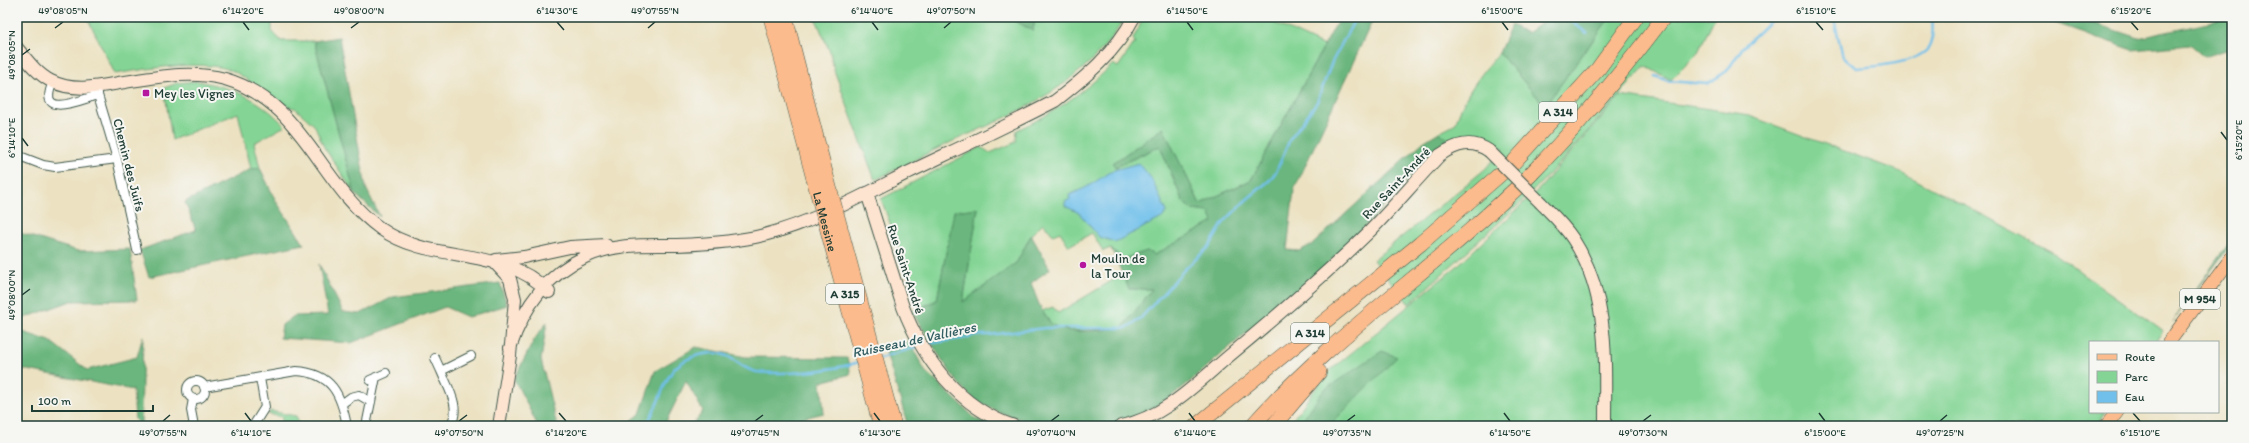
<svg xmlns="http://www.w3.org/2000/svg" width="2249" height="443" viewBox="0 0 2249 443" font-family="Itim,sans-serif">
	<rect width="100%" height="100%" fill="#f6f6f2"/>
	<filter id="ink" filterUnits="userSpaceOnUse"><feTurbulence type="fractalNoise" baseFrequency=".025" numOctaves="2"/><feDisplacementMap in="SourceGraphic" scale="8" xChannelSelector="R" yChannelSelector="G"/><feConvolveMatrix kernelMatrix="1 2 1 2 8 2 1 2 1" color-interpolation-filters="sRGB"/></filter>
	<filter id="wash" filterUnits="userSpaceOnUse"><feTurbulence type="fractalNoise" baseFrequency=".012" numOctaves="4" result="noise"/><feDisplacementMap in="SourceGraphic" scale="16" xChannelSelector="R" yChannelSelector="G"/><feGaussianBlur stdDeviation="0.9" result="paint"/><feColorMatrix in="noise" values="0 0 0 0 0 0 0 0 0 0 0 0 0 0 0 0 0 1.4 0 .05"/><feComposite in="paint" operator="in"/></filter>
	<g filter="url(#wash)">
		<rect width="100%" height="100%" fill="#ece2c2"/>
		<path fill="#84d595" stroke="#528964" d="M87,17H272V31L281,41H314L355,194L324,147L315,126L295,108C281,108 249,79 233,71C206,59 145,69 115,74Z
			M815,17H1009L1033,31L1035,17H1125C1088,83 1018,113 951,142C925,154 900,168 875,180L834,70L830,52Z
			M1144,17H1262L1324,46L1251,180L1200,204L1163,128L1113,163L1116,167L1160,146L1183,202L1192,210L1209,212L1214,222L1154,255L1147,251L1123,260L1111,248L1103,251L1092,233L1069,246L1060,232L1053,235L1043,223L1031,235L1017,262L963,303L978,208L954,211L937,300L921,307L881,199L981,147L990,153L1016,142L1017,130C1053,114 1084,92 1113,64L1118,67L1135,42L1133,39Z
			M1610,17H1715L1697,54L1671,80L1645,66L1559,164L1526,198L1409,304L1373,260L1484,170L1504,149C1486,138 1468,131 1448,139L1439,132L1456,123C1463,96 1481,74 1499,53L1545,106Z
			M197,81C234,88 259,98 285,126L254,143L260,168L251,169L238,113L172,140L164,88L177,83Z
			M1620,96L1744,114L1901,172L2054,253L2163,331L2155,342H2090V412H2106L2096,426H1288L1327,373L1456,267L1540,188Z
			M1123,274L1129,289H1153L1122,328L1069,331L1052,325L1042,311L1053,307L1058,313Z
			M270,411L296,416L300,426H282V417L268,414Z"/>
		<path fill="#6bb67e" stroke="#457a59" d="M1009,17H1035L1033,31Z
			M1340,17H1374L1294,190L1287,250L1299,251L1313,244L1423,142L1439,132L1448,139L1434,150C1407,179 1381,210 1354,238C1316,277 1272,311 1231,346C1205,368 1179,394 1148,411C1102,435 1036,430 990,408C985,405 979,403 975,400C952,382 929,337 912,312L937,300L954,211L978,208L963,302L1017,262L1031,235L1050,269L1031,283C1036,296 1041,314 1052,324C1064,337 1105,329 1122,328L1152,289H1129L1111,248L1123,259L1147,251L1154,255L1213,222L1209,212L1192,210L1183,202L1160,146L1115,167L1113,163L1163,128L1200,204L1251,180Z
			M1550,17H1610L1545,106L1499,53L1511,25L1527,33Z
			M2038,17H2075L2138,38L2232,18V48L2204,57L2190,45L2133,50Z
			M339,37L366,188L380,217L355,194L314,41Z
			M260,168L276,201L304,244L149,277L140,250L196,230L185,202L251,169Z
			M17,232L78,251L130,249L137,300L71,301L19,320L23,307L17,304Z
			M2232,239V243L2172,322Z
			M319,264L343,312L360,314L393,297L500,283L507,305L468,317L445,307L351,343L280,338L282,325L294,316L328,315Z
			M547,322L541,360L557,426H538L514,379L534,340Z
			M17,330L50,341L87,370L137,357L143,336L141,425L135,420L133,390L17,368Z
			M909,341L925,371L976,419L993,426H908L885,349Z
			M696,347L746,357L847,358L851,374L821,382L824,413L771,426H713L712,424L710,426H692L703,411L686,381L664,426H625L640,414L655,371Z
			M1382,351L1397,357L1329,426H1298L1324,390Z"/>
		<path fill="#70c0eb" stroke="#487e90" d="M1139,163L1151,178L1167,212L1162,218L1115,242L1099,237L1079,213L1065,206V202L1070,199L1069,195L1085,188L1114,170Z"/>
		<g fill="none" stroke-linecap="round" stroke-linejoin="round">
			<path stroke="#70c0eb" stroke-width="2.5" d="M1565,17L1587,33
				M1829,17L1835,23L1843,57L1856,68C1872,67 1920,63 1929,47C1933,39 1933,26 1932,17
				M1655,76L1668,81L1707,84L1727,71L1743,47L1769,22L1782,17
				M926,344L966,338L974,335H989L1045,328H1126L1139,320L1184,270L1209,247L1224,222L1245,201L1270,180L1277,170L1290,139L1317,102L1332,62L1356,17
				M880,358L917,347
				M645,426C659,409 662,381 676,367C688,356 712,349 727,356C737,361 745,370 757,372C787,375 831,371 859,362"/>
		</g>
	</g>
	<g filter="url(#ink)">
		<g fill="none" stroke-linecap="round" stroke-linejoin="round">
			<defs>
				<path id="street" d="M53,82C36,120 80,100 98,95
					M98,86V95L117,159L137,250
					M17,155L43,165L55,167L117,159
					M435,358L441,371L471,356
					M441,371C448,388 462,408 450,426
					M370,380L386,373
					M187 390a9 9 0 1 1 18 0a9 9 0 1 1-18 0Z
					M204,387L296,371C332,373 341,394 347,426
					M193,399L191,410L194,426
					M343,403L351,397L359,395L371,402
					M253,426L265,407L260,378
					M366,426L376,377"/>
				<path id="secondary" d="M17,48C27,60 37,74 51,81C74,93 101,86 125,82C157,77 192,70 225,79C304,102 319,185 381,229C432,265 502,244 549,292
					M867,193L903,307C923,359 959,408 1014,426
					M1541,203C1552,214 1564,225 1573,239C1610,296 1605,361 1605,426
					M496,260L524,257L570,247L606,245
					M495,263L510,279L515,299L510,356L499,426
					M510,348C523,308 545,275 585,257C615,243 645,245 677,245C706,244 736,242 764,235C814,222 860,197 905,174C955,150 1005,127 1055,101C1086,77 1116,52 1134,17
					M1121,426C1165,417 1197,383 1229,356C1277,316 1324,276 1368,233C1393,208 1416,180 1440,155C1456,144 1472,139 1489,151"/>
				<path id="primary" d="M2169,342L2232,257
					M2106,426L2117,412"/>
				<path id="highway" d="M771,17L814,179
					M785,17L826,176
					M888,405L894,426
					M876,408L881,426
					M1196,426L1420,244L1513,163L1598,69L1636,17
					M1252,426C1334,333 1441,264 1529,176C1578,127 1622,72 1664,17
					M1273,426L1319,372"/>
			</defs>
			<use href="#street" stroke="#3e5649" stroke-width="10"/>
			<use href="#secondary" stroke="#3e5649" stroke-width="14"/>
			<use href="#primary" stroke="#3e5649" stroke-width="14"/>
			<use href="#highway" stroke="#3e5649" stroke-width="16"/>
			<use href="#street" stroke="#fff" stroke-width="8"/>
			<use href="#secondary" stroke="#fde4d1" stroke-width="12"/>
			<use href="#primary" stroke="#fbbb8d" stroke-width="13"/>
			<use href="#highway" stroke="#fbbb8d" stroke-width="15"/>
			<defs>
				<path id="secondary-bridge" d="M1489,151L1541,203"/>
				<g id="highway-bridge">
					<path d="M826,176L888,405"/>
					<path id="s1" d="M814,179L876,408"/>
				</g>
			</defs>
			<use href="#secondary-bridge" stroke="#3e5649" stroke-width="14" stroke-linecap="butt"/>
			<use href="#highway-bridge" stroke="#3e5649" stroke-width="16" stroke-linecap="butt"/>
			<use href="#secondary-bridge" stroke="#fde4d1" stroke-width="12"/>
			<use href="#highway-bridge" stroke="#fbbb8d" stroke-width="15"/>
		</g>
	</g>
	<path fill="none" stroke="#1f3d34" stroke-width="1.5" d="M243,22L249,30M557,22L564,30M872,22L878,30M1187,22L1193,30M1502,22L1508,30M1816,22L1823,30M2131,22L2138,30M55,28L63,22M351,28L359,22M648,28L655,22M944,28L951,22M22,55L30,49M2221,132L2227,140M22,138L28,146M22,295L30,289M245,413L251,421M559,413L566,421M874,413L880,421M1189,413L1195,421M1504,413L1510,421M1819,413L1825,421M2133,413L2140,421M163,421L170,415M459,421L467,415M755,421L763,415M1051,421L1059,415M1347,421L1355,415M1643,421L1651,415M1940,421L1947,415"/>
	<g fill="#b5179e" stroke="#f6f6f2" stroke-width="1.5">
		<rect x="142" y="89" width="8" height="8" rx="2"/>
		<circle cx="1083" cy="265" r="4"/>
	</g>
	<g text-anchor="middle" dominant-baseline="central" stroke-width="4" stroke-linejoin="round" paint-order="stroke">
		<g fill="#f6f6f2" stroke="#60746d" stroke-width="1">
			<rect x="1539" y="102" width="38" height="20" rx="3"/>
			<rect x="826" y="284" width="38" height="20" rx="3"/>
			<rect x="2180" y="289" width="40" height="20" rx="3"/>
			<rect x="1291" y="323" width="38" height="20" rx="3"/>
		</g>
		<g font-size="12" font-weight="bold" fill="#1f3d34">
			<text x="1558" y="112">A 314</text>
			<text x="845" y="294">A 315</text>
			<text x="2200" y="299">M 954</text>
			<text x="1310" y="333">A 314</text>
		</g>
		<g font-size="13" fill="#1f3d34" stroke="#f6f6f2" text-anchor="start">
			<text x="154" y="93">Mey les Vignes</text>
			<text x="1091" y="258">Moulin de<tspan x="1091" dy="15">la Tour</tspan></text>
		</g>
		<g font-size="13" fill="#1f3d34" stroke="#f6f6f2">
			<text transform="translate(129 165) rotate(76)">Chemin des Juifs</text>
			<text transform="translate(1396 183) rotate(-47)">Rue Saint-André</text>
			<text stroke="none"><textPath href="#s1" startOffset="44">La Messine</textPath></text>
			<text transform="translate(906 269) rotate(72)">Rue Saint-André</text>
		</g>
		<g font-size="14" font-style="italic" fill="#335e62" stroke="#f6f6f2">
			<text transform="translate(914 340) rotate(-12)">Ruisseau de Vallières</text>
		</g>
	</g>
	<rect width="2249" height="443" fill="none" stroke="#f6f6f2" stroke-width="44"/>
	<rect x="2089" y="341" width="130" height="72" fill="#f6f6f2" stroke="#a0aca6"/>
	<rect x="2097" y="354" width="20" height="6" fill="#fbbb8d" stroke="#a0aca6"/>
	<text x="2125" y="361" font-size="12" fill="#1f3d34">Route</text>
	<rect x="2097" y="371" width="20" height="12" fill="#84d595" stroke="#a0aca6"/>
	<text x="2125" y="381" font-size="12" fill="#1f3d34">Parc</text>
	<rect x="2097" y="391" width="20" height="12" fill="#70c0eb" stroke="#a0aca6"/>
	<text x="2125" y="401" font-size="12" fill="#1f3d34">Eau</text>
	<path d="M32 405v6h121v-6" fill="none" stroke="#1f3d34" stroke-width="2"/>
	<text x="38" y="405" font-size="12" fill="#1f3d34" stroke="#f6f6f2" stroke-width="3" paint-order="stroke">100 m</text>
	<rect x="22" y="22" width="2205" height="399" fill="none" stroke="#1f3d34" stroke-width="1.5"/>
	<g font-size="10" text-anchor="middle" fill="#1f3d34">
		<text x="63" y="14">49°08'05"N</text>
		<text x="243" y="14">6°14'20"E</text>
		<text x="359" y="14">49°08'00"N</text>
		<text x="557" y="14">6°14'30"E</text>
		<text x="655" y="14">49°07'55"N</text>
		<text x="872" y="14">6°14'40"E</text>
		<text x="951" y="14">49°07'50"N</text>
		<text x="1187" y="14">6°14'50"E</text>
		<text x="1502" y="14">6°15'00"E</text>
		<text x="1816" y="14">6°15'10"E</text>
		<text x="2131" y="14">6°15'20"E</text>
		<text transform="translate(11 55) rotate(-90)" y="4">49°08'05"N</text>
		<text transform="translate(11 138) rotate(-90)" y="4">6°14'10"E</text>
		<text transform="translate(2238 140) rotate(-90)" y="4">6°15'20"E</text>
		<text transform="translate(11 295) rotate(-90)" y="4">49°08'00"N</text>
		<text x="163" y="436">49°07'55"N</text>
		<text x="251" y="436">6°14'10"E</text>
		<text x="459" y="436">49°07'50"N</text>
		<text x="566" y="436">6°14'20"E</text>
		<text x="755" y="436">49°07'45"N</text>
		<text x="880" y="436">6°14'30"E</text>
		<text x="1051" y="436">49°07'40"N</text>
		<text x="1195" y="436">6°14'40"E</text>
		<text x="1347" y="436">49°07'35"N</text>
		<text x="1510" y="436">6°14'50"E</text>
		<text x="1643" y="436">49°07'30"N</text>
		<text x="1825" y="436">6°15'00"E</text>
		<text x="1940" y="436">49°07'25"N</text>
		<text x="2140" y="436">6°15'10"E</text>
	</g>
</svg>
